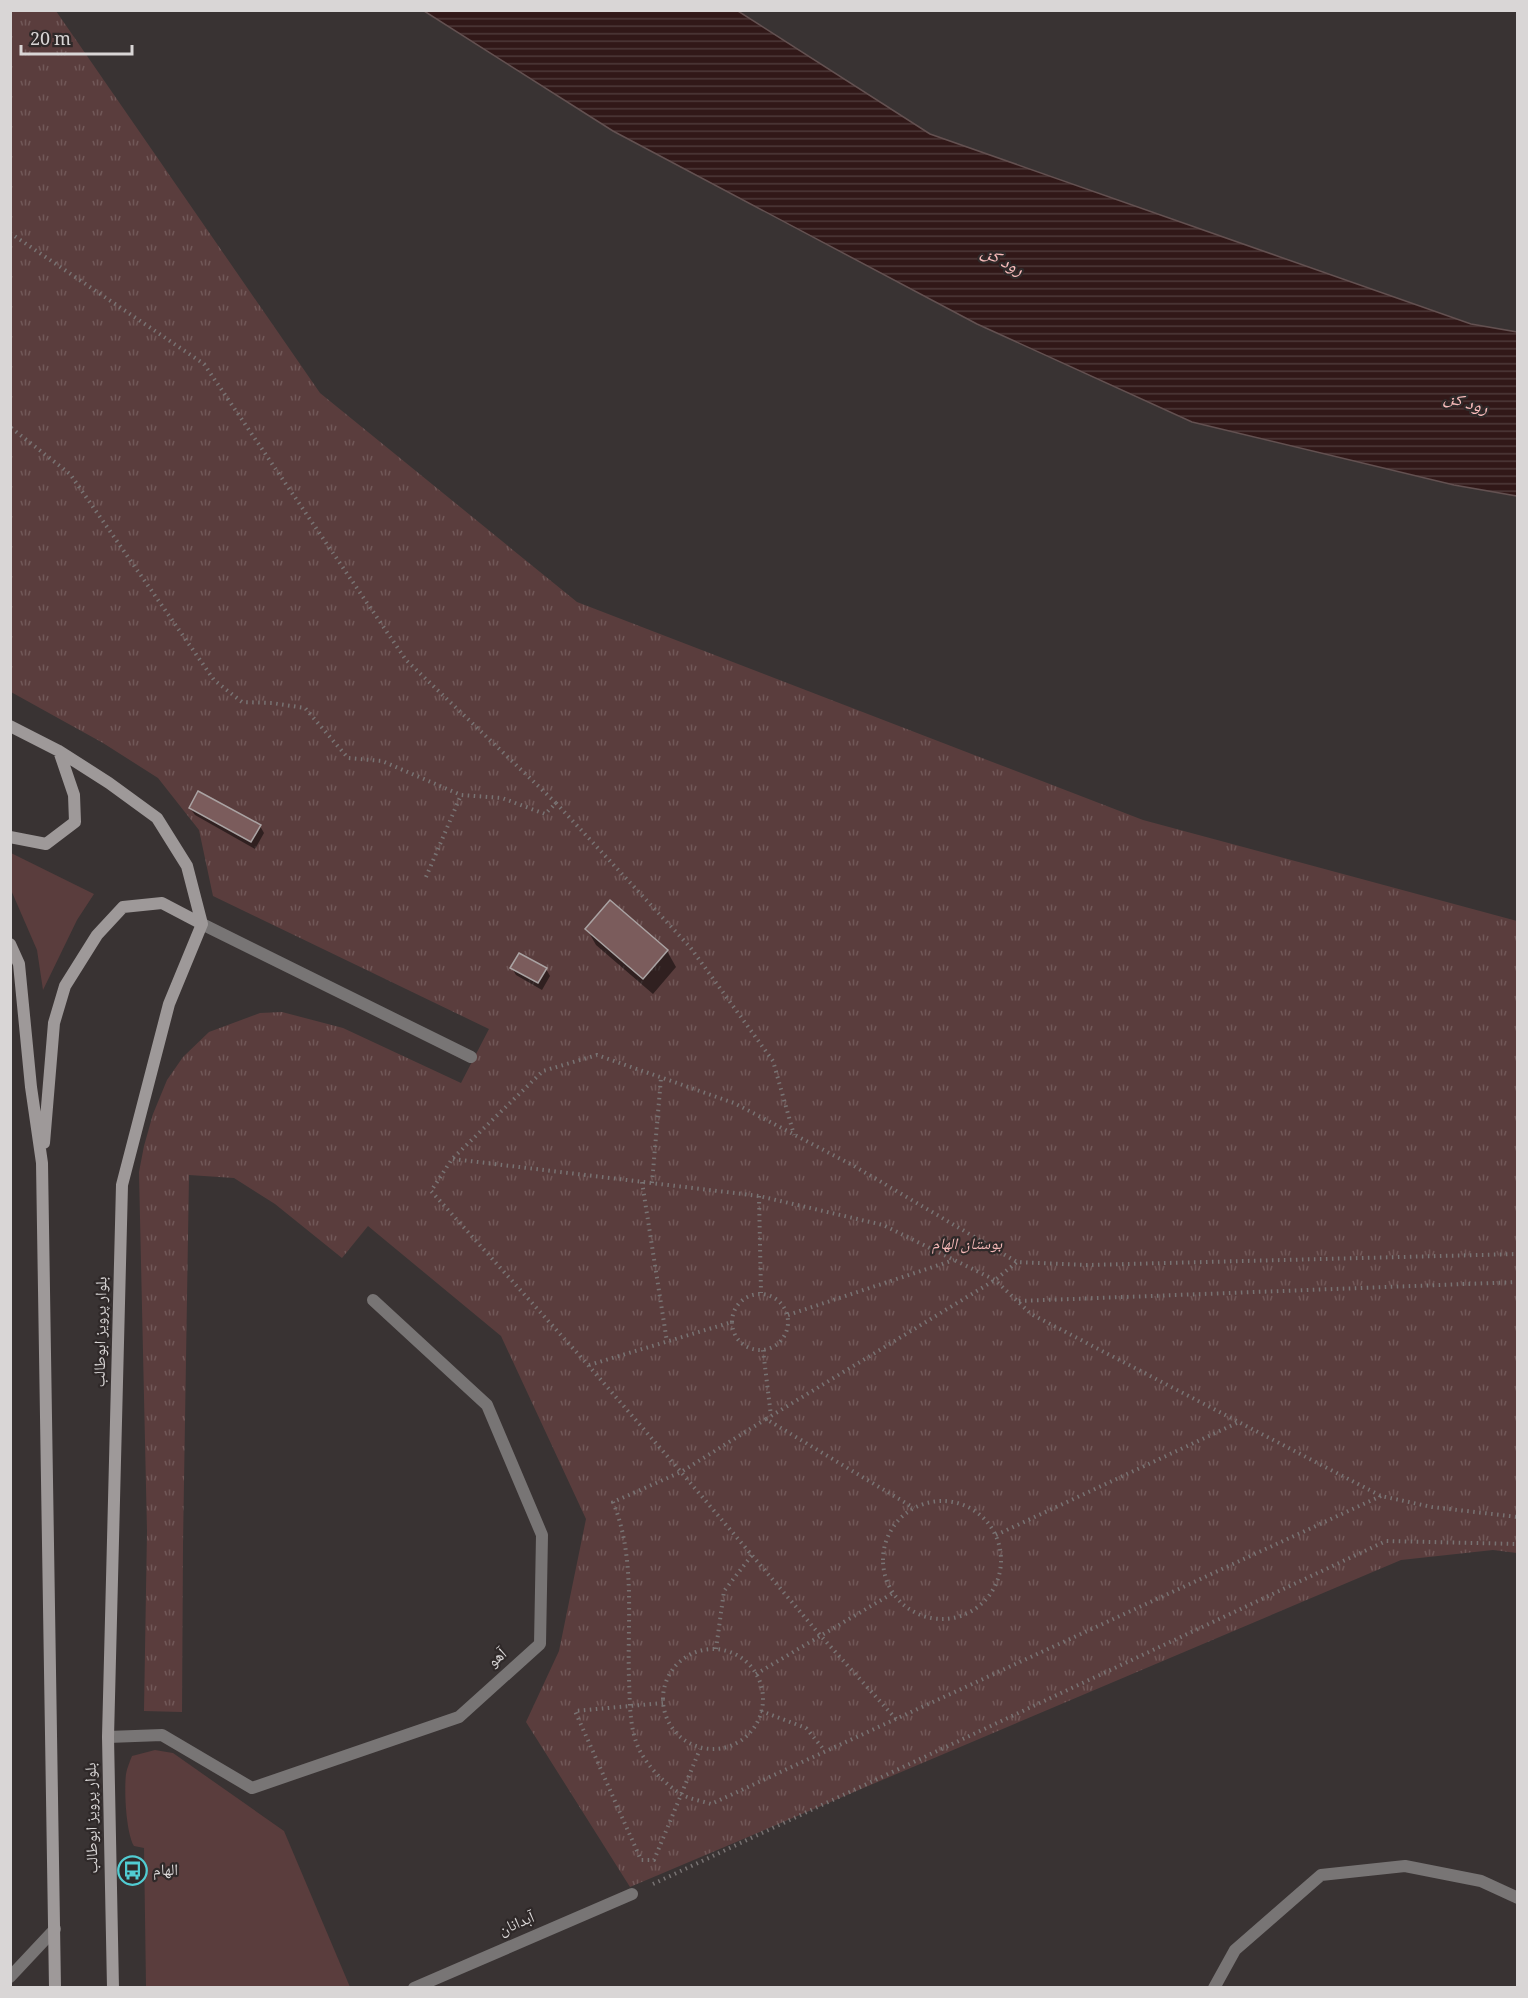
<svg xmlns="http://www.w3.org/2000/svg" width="1528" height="1998" viewBox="0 0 1528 1998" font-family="Georgia,'Noto Naskh Arabic',serif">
	<defs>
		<pattern id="grass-tufts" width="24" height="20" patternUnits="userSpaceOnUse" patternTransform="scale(1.5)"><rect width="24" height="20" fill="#5a3d3d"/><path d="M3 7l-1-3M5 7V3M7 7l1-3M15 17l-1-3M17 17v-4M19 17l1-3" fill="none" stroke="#715858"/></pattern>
		<pattern id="water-rules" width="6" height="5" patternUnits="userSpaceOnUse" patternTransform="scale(1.5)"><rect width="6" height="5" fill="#311818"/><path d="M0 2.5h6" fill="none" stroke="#4e3939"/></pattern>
	</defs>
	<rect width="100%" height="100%" fill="#393333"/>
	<path fill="url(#grass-tufts)" d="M10,11H56L320,393L577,602L1143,820L1517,921V1553L1493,1550L1401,1560L630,1887L526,1722L559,1651L586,1519L501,1336L368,1226L342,1258L275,1204L234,1178L189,1175L183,1544L182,1712L144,1711L147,1531L139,1172L144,1146L153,1114L167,1080L183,1057L209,1032L260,1013L282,1012L343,1028L461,1083L489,1029L213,896L199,830L158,778L103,743L11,692Z"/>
	<path fill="#5a3d3d" d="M11,853L94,894L77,920L43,990L37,950L11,890Z
		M155,1750L173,1753L284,1831L350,1987H146L144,1848L134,1846C126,1832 124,1791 126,1774C127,1768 130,1761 132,1756Z"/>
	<path fill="url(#water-rules)" stroke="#635151" stroke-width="1.5" d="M424,11H738L930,134L1471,324L1517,332V496L1454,485L1192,422L977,324L613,131Z"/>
	<path fill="#0007" d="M190,808L260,826L264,833L255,849L195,815Z
		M587,929L667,951L676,967L653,994L596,945Z
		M512,968L546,969L550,976L542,990L516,975Z"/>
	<path fill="#7b5c5c" stroke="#aaa3a3" stroke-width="1.5" d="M198,791L261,825L251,842L189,808Z
		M610,900L668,950L643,979L585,929Z
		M519,953L547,968L538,983L510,968Z"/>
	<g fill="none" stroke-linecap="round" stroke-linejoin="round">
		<path stroke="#787373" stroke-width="4" stroke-dasharray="1.5 4.5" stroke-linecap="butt" d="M10,233L204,364L406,660L556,803L545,814L502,798L461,795L382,761L348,758L305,708L272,703L242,702L214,680L70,474L10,427
			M556,803L690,947L773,1061L794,1135
			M426,877L461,795
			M453,1159L759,1196L883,1225L995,1280L1031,1314L1381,1496L1432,1507L1518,1517
			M642,1182L667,1342
			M652,1183L661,1078
			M759,1196L761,1293
			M732 1322a28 28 0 1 1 56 0a28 28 0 1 1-56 0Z
			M1019,1301L1518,1282
			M788,1315L954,1260
			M763,1350L771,1416
			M589,1365L732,1322
			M766,1419L995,1280L1017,1262
			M1381,1496L711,1804C702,1801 689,1799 681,1794C665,1784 649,1768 640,1751C629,1730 630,1702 629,1679C627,1620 636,1558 613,1502L681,1472L588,1365L431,1191L452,1159L543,1071L597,1055L734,1103L854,1166L1017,1262L1088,1265L1518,1254
			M883 1560a59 59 0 1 1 118 0a59 59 0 1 1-118 0Z
			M996,1535L1239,1422
			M663 1699a50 50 0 1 1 100 0a50 50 0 1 1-100 0Z
			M716,1649L724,1591L752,1555
			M756,1674L893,1593
			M663,1703L575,1711L641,1860H654L700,1749
			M761,1711L806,1728L825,1751
			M896,1719L820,1635L681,1472L766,1419L914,1508
			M653,1884L1386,1541L1518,1544"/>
		<path stroke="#787575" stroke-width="12" d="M202,924L471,1057
			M108,1737L162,1735L252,1788L459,1717L540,1644L542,1535L487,1405L373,1300
			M10,1977L55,1929
			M414,1988L632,1894
			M1214,1988L1235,1950L1321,1875L1405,1866L1481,1881L1518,1898"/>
		<path stroke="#9e9999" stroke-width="12" d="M10,726L59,751L109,783L157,818L187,866L202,924L169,1004L122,1185L108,1737L113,1988
			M10,837L46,844L75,822L74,795L59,751
			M10,944L19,964L31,1087L42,1163L55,1988
			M44,1143L54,1023L65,986L97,935L123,907L162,903L202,924"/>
	</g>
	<defs>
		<symbol id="bus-ring" viewBox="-11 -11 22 22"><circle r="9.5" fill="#2f2929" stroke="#51ccd2" stroke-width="1.5"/><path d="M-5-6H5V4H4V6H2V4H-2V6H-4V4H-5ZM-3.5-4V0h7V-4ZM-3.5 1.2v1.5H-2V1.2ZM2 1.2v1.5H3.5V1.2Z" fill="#51ccd2"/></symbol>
	</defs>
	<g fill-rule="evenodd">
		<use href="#bus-ring" x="116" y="1854" width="33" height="33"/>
	</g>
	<g text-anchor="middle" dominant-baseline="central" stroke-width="4.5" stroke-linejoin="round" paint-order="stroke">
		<g font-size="16" font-style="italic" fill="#f6b9b8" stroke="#2f2929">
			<text x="967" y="1245">بوستان الهام</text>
		</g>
		<g font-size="16" fill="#d9d6d6" stroke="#2f2929">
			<text transform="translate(102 1332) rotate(-89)">بلوار پرویز ابوطالب</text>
			<text transform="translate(498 1659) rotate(-42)">آهو</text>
			<text transform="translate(93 1818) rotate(-91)">بلوار پرویز ابوطالب</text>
			<text transform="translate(517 1925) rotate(-23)">آبدانان</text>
		</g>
		<g font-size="16" fill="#d9d6d6" stroke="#2f2929" text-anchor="start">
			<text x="153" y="1871">الهام</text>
		</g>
		<g font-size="18" font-style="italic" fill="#f9bcbb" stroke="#2f2929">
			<text transform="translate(1002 262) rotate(28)">رود کن</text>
			<text transform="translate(1466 404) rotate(16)">رود کن</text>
		</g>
	</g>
	<rect width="1528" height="1998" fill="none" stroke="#d9d6d6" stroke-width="24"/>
	<path d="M21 45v9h111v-9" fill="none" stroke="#d9d6d6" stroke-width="3"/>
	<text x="30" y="45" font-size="18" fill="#d9d6d6" stroke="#2f2929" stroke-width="4.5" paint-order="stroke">20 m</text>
</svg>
